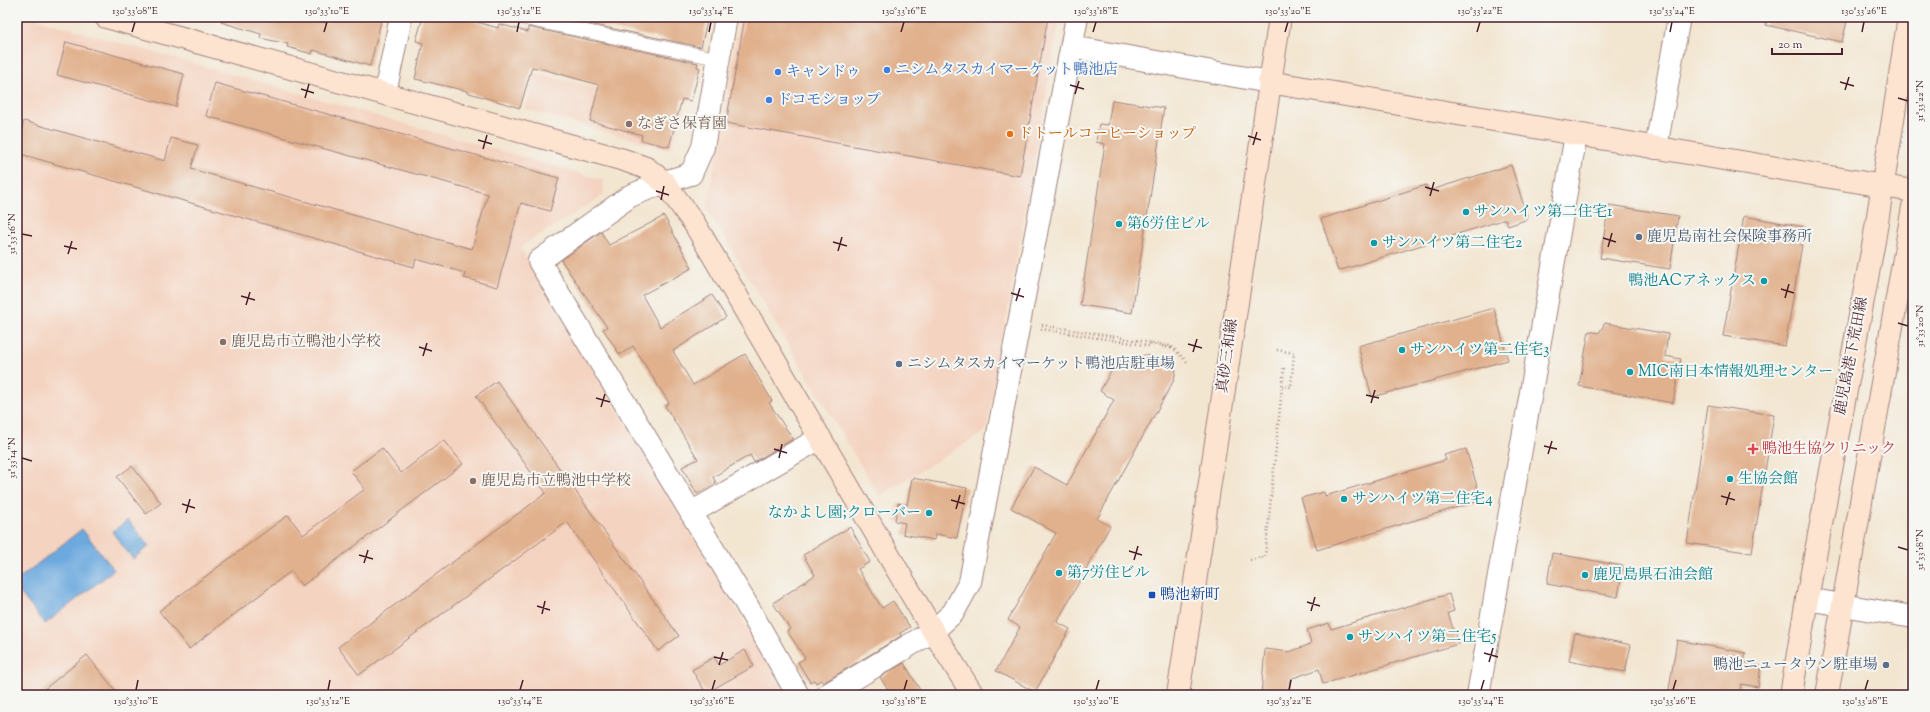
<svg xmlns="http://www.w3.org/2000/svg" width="1930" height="712" viewBox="0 0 1930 712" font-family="'Sorts Mill Goudy','Noto Serif JP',serif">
	<rect width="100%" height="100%" fill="#f6f6f2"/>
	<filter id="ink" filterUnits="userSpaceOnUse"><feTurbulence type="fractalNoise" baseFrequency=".025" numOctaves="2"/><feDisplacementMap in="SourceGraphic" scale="8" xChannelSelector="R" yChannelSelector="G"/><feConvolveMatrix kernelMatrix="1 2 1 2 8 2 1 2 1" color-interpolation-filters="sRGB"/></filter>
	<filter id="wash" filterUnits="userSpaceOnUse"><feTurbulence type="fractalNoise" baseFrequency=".012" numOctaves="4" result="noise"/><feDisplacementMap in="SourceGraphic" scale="16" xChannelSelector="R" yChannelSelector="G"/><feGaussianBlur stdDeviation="0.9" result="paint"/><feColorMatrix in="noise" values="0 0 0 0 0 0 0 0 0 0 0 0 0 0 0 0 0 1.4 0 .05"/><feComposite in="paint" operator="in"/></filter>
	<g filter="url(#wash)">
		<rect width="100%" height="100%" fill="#f3e6d1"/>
		<path fill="#f4d3c0" d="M17,17H30L603,180L604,195L520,247L787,695H17Z
			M740,17H1060L986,431L879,496L707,209Z
			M535,73L684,109L674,139L669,150L525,109Z"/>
		<path fill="#6ca9de" stroke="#5b6484" d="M128,520L149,546L133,559L112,532Z
			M82,529L114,570L45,624L17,589V580Z"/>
		<g id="blocks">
			<path fill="#e1b18d" d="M222,17H308L326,23L328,17H382L370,66L313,50L312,54L287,47L288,44L260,38L261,34L221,22Z
				M423,17H459L498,28L499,24L528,32V27L698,63L697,67L700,68L691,101L682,99L669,147L641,140L642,135L590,121L599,85L546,70L532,67L520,108L466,92L467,91L415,79L423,43L416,41Z
				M556,17H708L701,47Z
				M745,17H1048L1020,176L726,123Z
				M1767,17H1848L1842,42L1766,25Z
				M66,42L184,74L176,107L57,75Z
				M215,83L559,178L550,211L521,203L497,287L464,278L465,273L416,259L414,267L17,153V146L24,121L165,161L171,138L198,145L191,169L472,249L488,194L206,116Z
				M1112,100L1164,108L1132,313L1080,305L1105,144L1096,142L1099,124L1108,125Z
				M1511,165L1528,219L1508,226L1506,219L1338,271L1321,219L1426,185L1428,191Z
				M1609,205L1678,216L1670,269L1600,258Z
				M664,216L692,268L642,295L660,327L712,295L726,317L673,351L693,385L745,354L772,401L769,403L793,439L754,462L750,455L713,477L716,483L697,494L682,467L698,459L665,406L669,403L633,346L620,355L603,329L607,327L561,260L601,232L609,245Z
				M1744,216L1805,227L1785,346L1723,336Z
				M1494,308L1508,360L1372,397L1358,346Z
				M1605,323L1668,334L1665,356L1681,359L1673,403L1579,386L1589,331L1599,333Z
				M1144,355L1172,360L1171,368L1176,369L1174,380L1097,519L1110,526L1057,622L1070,629L1035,692L996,671L1020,627L1008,620L1056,533L1011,508L1034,467L1067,485L1114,400L1100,391L1118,359L1143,363Z
				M497,381L679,636L658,651L567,522L359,675L338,647L546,493L476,396Z
				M1708,405L1774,415L1752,553L1687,543Z
				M444,440L463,464L302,586L291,571L189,649L159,611L288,515L303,535L365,489L351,471L382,448L401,473Z
				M1466,449L1481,500L1317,550L1301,498L1324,492L1325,496L1446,460L1444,455Z
				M132,466L161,503L146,514L117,477Z
				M912,478L967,488L957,538L935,534L934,540L903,534L905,523L895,521L898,503L907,505Z
				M850,527L870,562L858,569L882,608L893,601L910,627L900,633L901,636L823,683L821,680L816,683L814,680L810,682L798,662L805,658L787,631L790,629L773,603L815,575L803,555Z
				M1552,553L1623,566L1618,597L1547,584Z
				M1449,594L1454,611L1448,613L1458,644L1323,684L1319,669L1290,679L1289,695H1261L1265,649L1289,652L1311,644L1307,630L1329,623L1331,629Z
				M1575,633L1631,645L1625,672L1569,661Z
				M1677,640L1746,653L1744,662L1761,666L1758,687L1741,684L1739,695H1668Z
				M745,650L754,666L706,693L692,670L714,657L719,665Z
				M87,655L119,695H37Z
				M904,663L923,695H891L880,677Z"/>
		</g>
	</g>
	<g filter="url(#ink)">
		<use href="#blocks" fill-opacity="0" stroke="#9e827e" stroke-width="1"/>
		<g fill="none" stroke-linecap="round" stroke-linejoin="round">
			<defs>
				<path id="lane" d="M517,17L719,59"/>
				<path id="street" d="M726,17L703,147L691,174L664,182L630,196L539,261L745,602L798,695
					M1072,47L1269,82
					M385,93L401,17
					M1656,148L1679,17
					M691,513L820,438
					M1807,599L1913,617
					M827,695L933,631L953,613L970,582L1077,17
					M1478,695L1576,135"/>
				<path id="secondary" d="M106,17L624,160L646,168L664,182L694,223L933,631L973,695
					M1269,82L1913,191
					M1178,695L1280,17
					M1791,695L1807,599L1874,241L1909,17
					M1827,695L1913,207"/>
			</defs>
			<use href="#lane" stroke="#9e827e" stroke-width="14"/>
			<use href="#street" stroke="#9e827e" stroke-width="24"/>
			<use href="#secondary" stroke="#9e827e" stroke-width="24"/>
			<path stroke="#9e827e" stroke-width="2.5" stroke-dasharray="1 3" stroke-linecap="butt" d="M1042,325L1171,346L1187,362
				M1041,329L1150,346L1151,344L1171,348V346
				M1277,350L1294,353L1291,387L1282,386
				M1250,560L1265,557L1284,367"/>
			<use href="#lane" stroke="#fff" stroke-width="13"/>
			<use href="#street" stroke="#fff" stroke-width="22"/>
			<use href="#secondary" stroke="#fde4d1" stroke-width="22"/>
		</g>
	</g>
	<path fill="none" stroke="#4a1f2b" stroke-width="1.5" d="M132,32L135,22M324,32L327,22M517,32L519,22M709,32L711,22M901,32L904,22M1093,32L1096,22M1285,32L1288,22M1477,32L1480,22M1670,32L1672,22M1862,32L1864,22M1840,82L1854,86M1070,85L1084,89M301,89L314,93M1845,90L1849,77M1075,94L1079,81M305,98L309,84M1898,98L1908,101M1248,136L1261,140M478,140L492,144M1253,145L1257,132M483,149L487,135M1425,187L1439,191M656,191L669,195M1430,196L1434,182M661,200L664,186M22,234L32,236M1603,238L1616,242M833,242L847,246M64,246L77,249M1608,247L1612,233M838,251L842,237M68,254L72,241M1781,289L1794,293M1011,293L1024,297M241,296L255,300M1785,298L1789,284M1016,301L1020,288M246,305L250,292M1898,323L1908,326M1188,344L1202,348M419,347L432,351M1193,352L1197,339M423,356L427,343M1366,395L1379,398M596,398L610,402M1371,403L1375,390M601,407L605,394M1544,446L1557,449M774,449L787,453M1548,454L1552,441M22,458L32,461M779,458L782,444M1721,496L1735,500M951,500L965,504M182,504L195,508M1726,505L1730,492M956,509L960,495M186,513L190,499M1898,547L1908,550M1129,551L1142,555M359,555L373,559M1134,560L1138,546M364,563L368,550M1307,602L1320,606M537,606L550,610M1311,611L1315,597M542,614L545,601M1484,653L1498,657M714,657L728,660M1489,662L1493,648M719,665L723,652M136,690L138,680M328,690L330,680M520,690L523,680M712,690L715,680M904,690L907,680M1096,690L1099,680M1289,690L1291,680M1481,690L1484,680M1673,690L1676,680M1865,690L1868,680"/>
	<g fill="#3f7fe0" stroke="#f6f6f2" stroke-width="1.5">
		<circle cx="887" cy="70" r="4"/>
		<circle cx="778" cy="72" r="4"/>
		<circle cx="769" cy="100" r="4"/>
	</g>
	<g fill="#8d6e63" stroke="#f6f6f2" stroke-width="1.5">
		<circle cx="629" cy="124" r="4"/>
		<circle cx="223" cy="342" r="4"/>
		<circle cx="473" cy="481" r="4"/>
	</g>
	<circle fill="#e8710a" stroke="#f6f6f2" stroke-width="1.5" cx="1010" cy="134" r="4"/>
	<g fill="#0f9aa8" stroke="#f6f6f2" stroke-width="1.5">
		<circle cx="1466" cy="212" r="4"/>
		<circle cx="1119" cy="224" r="4"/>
		<circle cx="1374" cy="243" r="4"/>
		<circle cx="1764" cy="281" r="4"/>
		<circle cx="1402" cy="350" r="4"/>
		<circle cx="1630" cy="372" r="4"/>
		<circle cx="1730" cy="479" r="4"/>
		<circle cx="1344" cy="499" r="4"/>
		<circle cx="929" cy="513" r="4"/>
		<circle cx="1059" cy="573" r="4"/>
		<circle cx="1585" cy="575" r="4"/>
		<circle cx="1350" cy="637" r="4"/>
	</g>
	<g fill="#5c6f8a" stroke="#f6f6f2" stroke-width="1.5">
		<circle cx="1639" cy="237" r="4"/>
		<circle cx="899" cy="364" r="4"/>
		<circle cx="1886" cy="665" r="4"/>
	</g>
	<path fill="#e0444e" stroke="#f6f6f2" stroke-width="1.5" d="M1751 443h4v4h4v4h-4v4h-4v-4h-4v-4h4z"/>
	<rect fill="#1a4fb4" stroke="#f6f6f2" stroke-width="1.5" x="1148" y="591" width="8" height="8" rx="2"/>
	<g text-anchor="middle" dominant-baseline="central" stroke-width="4" stroke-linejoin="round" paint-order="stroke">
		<g font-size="15" fill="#366cbe" stroke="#f6f6f2" text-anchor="start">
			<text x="895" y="70">ニシムタスカイマーケット鴨池店</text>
			<text x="786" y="72">キャンドゥ</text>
			<text x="777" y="100">ドコモショップ</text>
		</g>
		<g font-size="15" fill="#785e54" stroke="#f6f6f2" text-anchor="start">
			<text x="637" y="124">なぎさ保育園</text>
			<text x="231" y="342">鹿児島市立鴨池小学校</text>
			<text x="481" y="481">鹿児島市立鴨池中学校</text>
		</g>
		<g font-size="15" fill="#c56008" stroke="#f6f6f2" text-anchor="start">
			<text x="1018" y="134">ドトールコーヒーショップ</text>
		</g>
		<g font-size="15" fill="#0d838f" stroke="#f6f6f2" text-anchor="start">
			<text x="1474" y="212">サンハイツ第二住宅1</text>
			<text x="1127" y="224">第6労住ビル</text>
			<text x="1382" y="243">サンハイツ第二住宅2</text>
			<text x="1756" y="281" text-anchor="end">鴨池ACアネックス</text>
			<text x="1410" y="350">サンハイツ第二住宅3</text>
			<text x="1638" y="372">MIC南日本情報処理センター</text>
			<text x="1738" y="479">生協会館</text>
			<text x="1352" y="499">サンハイツ第二住宅4</text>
			<text x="921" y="513" text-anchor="end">なかよし園;クローバー</text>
			<text x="1067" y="573">第7労住ビル</text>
			<text x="1593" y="575">鹿児島県石油会館</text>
			<text x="1358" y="637">サンハイツ第二住宅5</text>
		</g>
		<g font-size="15" fill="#4e5e75" stroke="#f6f6f2" text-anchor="start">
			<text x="1647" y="237">鹿児島南社会保険事務所</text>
			<text x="907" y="364">ニシムタスカイマーケット鴨池店駐車場</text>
			<text x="1878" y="665" text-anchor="end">鴨池ニュータウン駐車場</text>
		</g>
		<g font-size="15" fill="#4a1f2b" stroke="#f6f6f2">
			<text transform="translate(1228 356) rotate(-82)">真砂三和線</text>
			<text transform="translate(1852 356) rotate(-79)">鹿児島港下荒田線</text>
		</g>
		<g font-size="15" fill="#be3a42" stroke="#f6f6f2" text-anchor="start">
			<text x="1762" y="449">鴨池生協クリニック</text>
		</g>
		<g font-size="15" fill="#164399" stroke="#f6f6f2" text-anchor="start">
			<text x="1160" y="595">鴨池新町</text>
		</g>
	</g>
	<rect width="1930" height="712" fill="none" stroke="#f6f6f2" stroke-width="44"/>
	<path d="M1772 48v6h70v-6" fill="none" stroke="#4a1f2b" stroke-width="2"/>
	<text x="1778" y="48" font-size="12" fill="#4a1f2b" stroke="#f6f6f2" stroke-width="3" paint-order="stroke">20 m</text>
	<rect x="22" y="22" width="1886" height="668" fill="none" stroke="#4a1f2b" stroke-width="1.5"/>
	<g font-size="10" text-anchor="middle" fill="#4a1f2b">
		<text x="135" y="14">130°33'08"E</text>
		<text x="327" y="14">130°33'10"E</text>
		<text x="519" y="14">130°33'12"E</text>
		<text x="711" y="14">130°33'14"E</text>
		<text x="904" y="14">130°33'16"E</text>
		<text x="1096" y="14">130°33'18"E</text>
		<text x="1288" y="14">130°33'20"E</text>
		<text x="1480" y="14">130°33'22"E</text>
		<text x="1672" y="14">130°33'24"E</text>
		<text x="1864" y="14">130°33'26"E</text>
		<text transform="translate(1919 101) rotate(-90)" y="4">31°33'22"N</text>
		<text transform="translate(11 234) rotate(-90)" y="4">31°33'16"N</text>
		<text transform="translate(1919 326) rotate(-90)" y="4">31°33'20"N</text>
		<text transform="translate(11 458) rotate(-90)" y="4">31°33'14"N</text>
		<text transform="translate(1919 550) rotate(-90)" y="4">31°33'18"N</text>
		<text x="136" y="704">130°33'10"E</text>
		<text x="328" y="704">130°33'12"E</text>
		<text x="520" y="704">130°33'14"E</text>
		<text x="712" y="704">130°33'16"E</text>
		<text x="904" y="704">130°33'18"E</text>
		<text x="1096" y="704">130°33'20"E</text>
		<text x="1289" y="704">130°33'22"E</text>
		<text x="1481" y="704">130°33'24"E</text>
		<text x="1673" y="704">130°33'26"E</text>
		<text x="1865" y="704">130°33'28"E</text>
	</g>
</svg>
